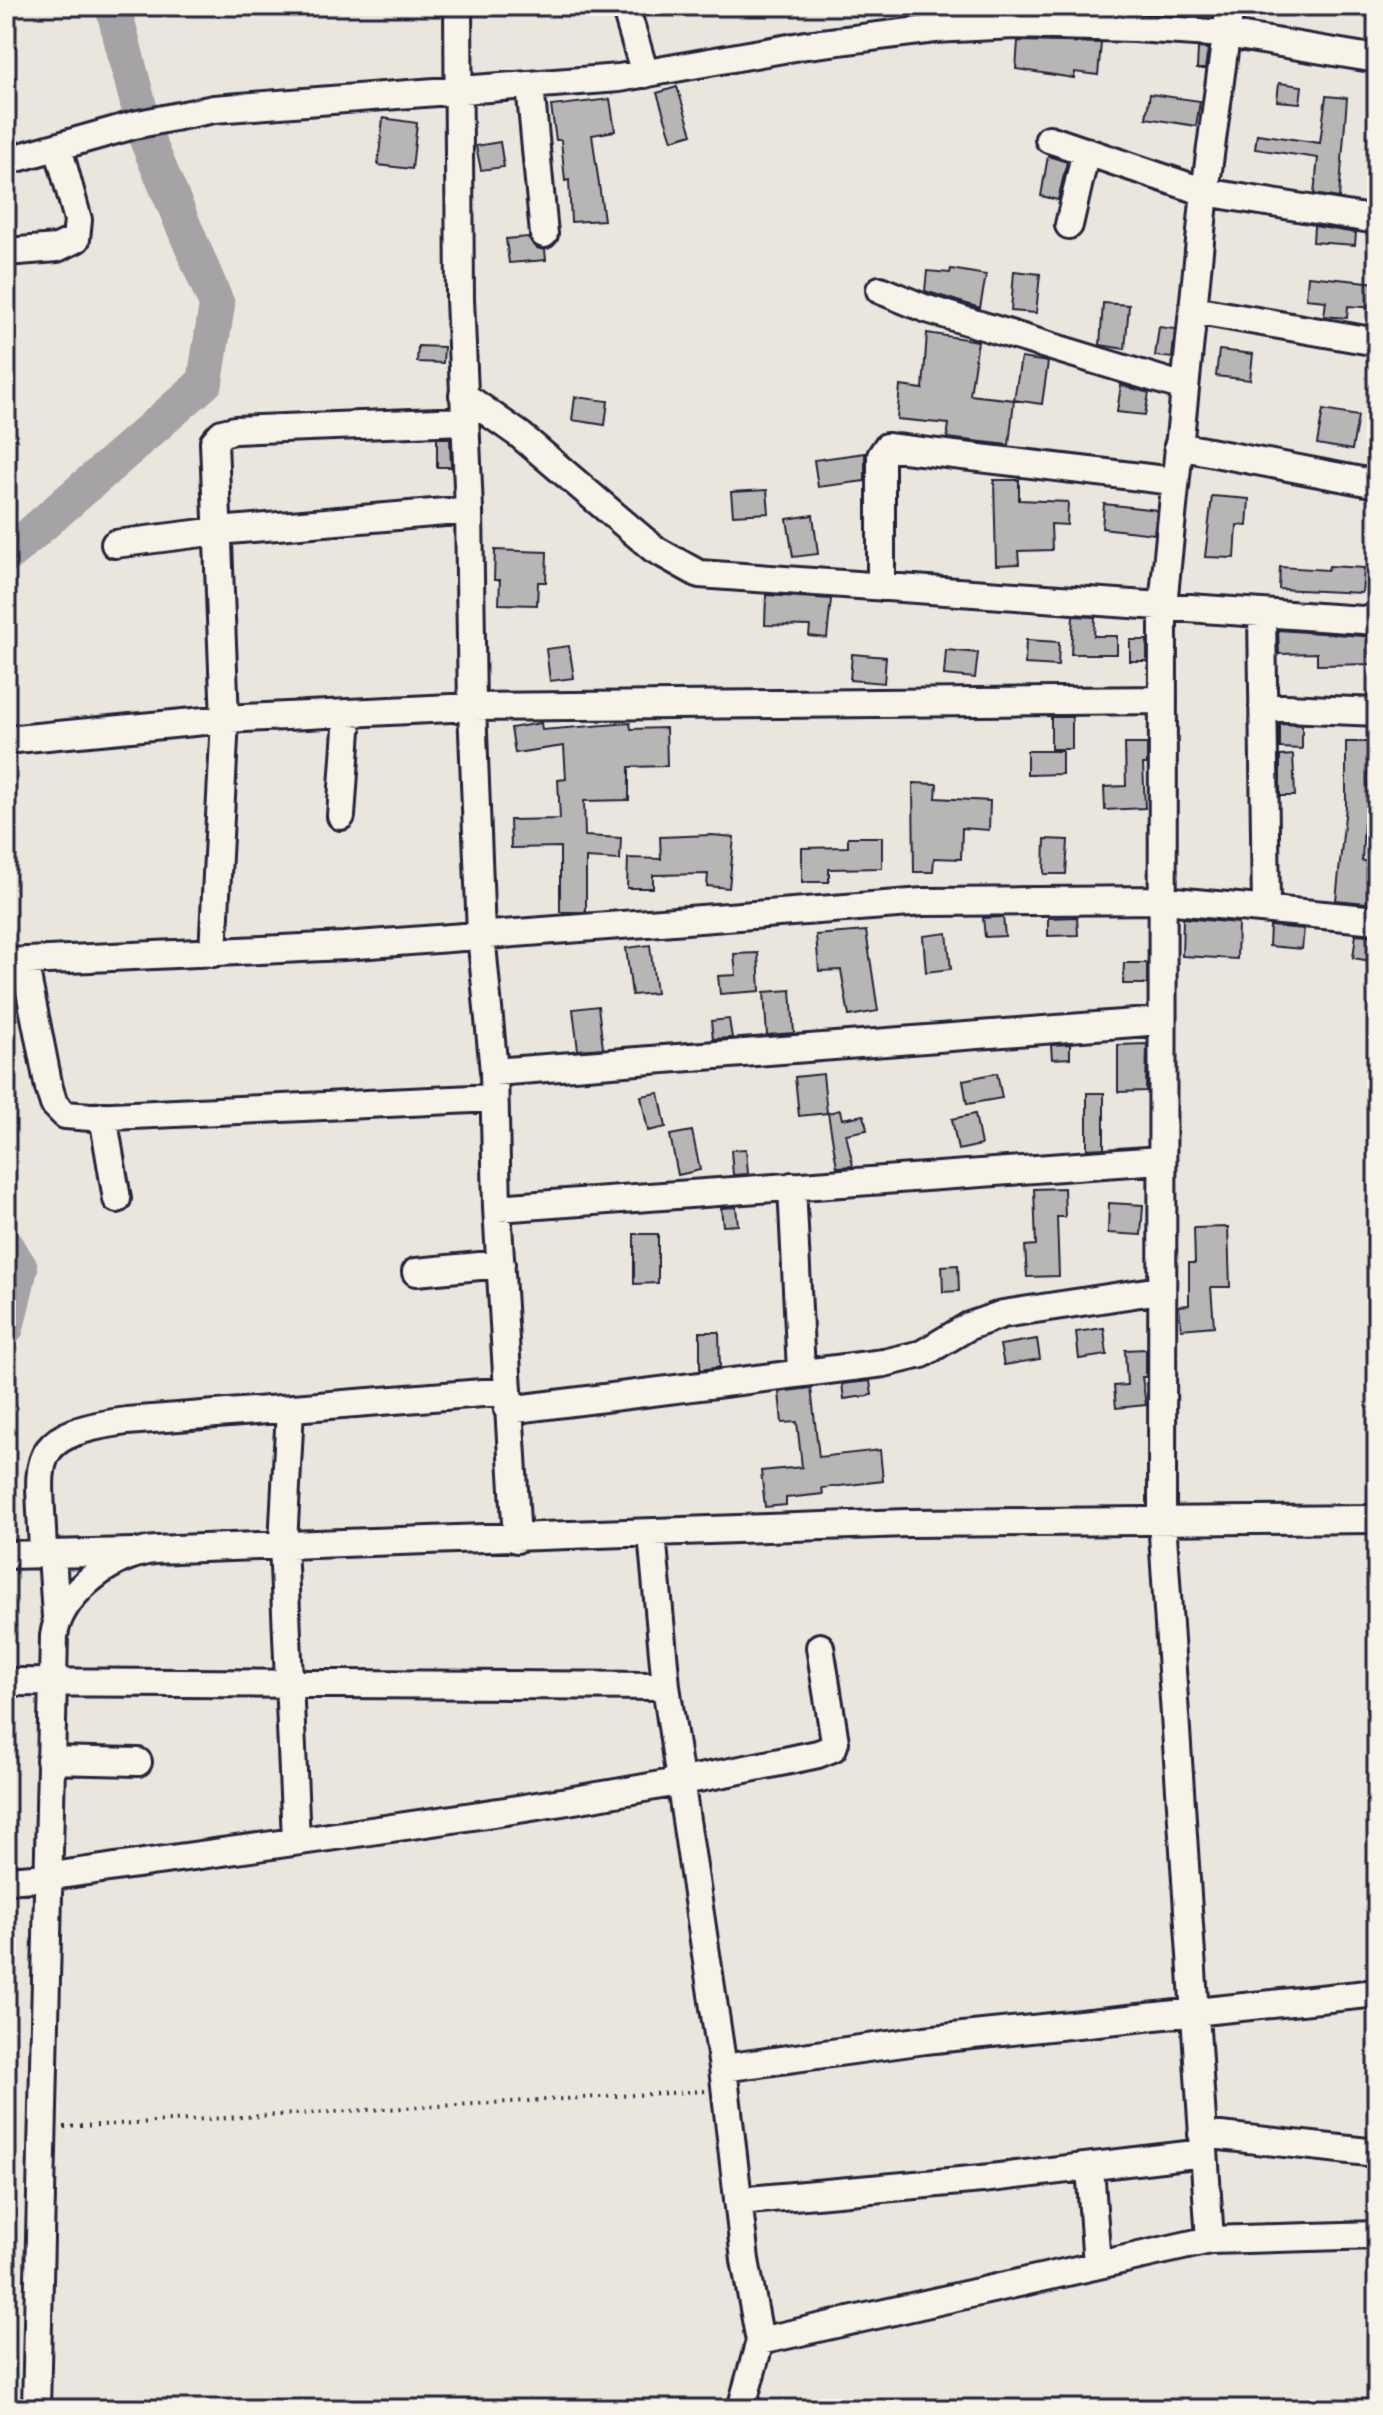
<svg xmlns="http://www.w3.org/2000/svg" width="1383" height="2415" viewBox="0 0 1383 2415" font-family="Caveat,sans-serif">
	<rect width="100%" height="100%" fill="#eae6de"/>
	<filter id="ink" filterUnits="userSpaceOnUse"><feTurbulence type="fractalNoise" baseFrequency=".0125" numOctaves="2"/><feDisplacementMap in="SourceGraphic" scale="16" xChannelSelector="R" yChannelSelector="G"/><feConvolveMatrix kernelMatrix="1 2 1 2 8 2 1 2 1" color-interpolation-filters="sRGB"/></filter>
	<g filter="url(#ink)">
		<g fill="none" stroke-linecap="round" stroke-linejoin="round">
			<path stroke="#a6a3a6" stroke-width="36" d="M6,556L205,382L217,305L148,142L113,6
				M6,1247L20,1268L6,1328"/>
		</g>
		<path fill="#b8b6b5" stroke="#22223b" stroke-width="2" d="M1018,41L1101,43L1098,75L1075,72L1074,78L1016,69Z
			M1198,48L1208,49L1205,69H1197Z
			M1279,83L1302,86L1300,103L1277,101Z
			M677,87L692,134L672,140L657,93Z
			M1150,94L1200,101L1196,126L1146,118Z
			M1326,96L1347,98L1339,198L1314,194L1318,158L1255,149L1257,134L1320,143Z
			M610,99L615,131L592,135L604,220L571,222L569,180L565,181L561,140H556L551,106Z
			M383,118L417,123L412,169L378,165Z
			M500,142L504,167L481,170L476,146Z
			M1048,156L1067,162L1058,200L1041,196Z
			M1314,226L1356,233L1355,245L1313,242Z
			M528,237L537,248L545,250L546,260L509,263L506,239Z
			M951,269L986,275L980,308L925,291L927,271L950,273Z
			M1014,271L1040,274L1036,313L1011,311Z
			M1308,276L1377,283V308L1348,306L1347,318L1324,316L1326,301L1306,299Z
			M1103,303L1129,305L1125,349L1100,345Z
			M1159,327L1175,329L1172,358L1155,356Z
			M927,333L978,341L970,395L1014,400L1009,445L947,438L949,424L897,419L900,386L923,389Z
			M418,346L444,347L443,363L417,362Z
			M1219,350L1253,354L1250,380L1216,376Z
			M1021,358L1048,362L1042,404L1014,400Z
			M1121,385L1149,393L1145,415L1117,412Z
			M575,397L608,401L605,425L572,420Z
			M1323,410L1358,416L1352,450L1317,444Z
			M437,438H450L451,467H437Z
			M865,453V481L818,487L814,460Z
			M994,480H1019V500L1068,502L1067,525L1051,524L1052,550L1018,551L1019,564L996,565Z
			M767,490L769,513L733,515L731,492Z
			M1212,496L1249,499L1247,526L1237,525L1235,558L1205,557Z
			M1104,504L1157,510L1154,534L1102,528Z
			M813,515L818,554L793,557L787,519Z
			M495,550L547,552L546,582H538L537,605L499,604L500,580H494Z
			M1329,566L1364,568L1362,593L1279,589L1280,567L1328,570Z
			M766,595L831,599L827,638L809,636L810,626L765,625Z
			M1073,616L1095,617L1094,636H1117V654H1071Z
			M1278,630L1377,637V664L1317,665V653L1279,654Z
			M1026,640L1059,642L1058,666L1025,664Z
			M1130,640H1147V661H1130Z
			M569,646L574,678L550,681L546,649Z
			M946,650L978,653L975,678L944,675Z
			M852,654L886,657L884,683L850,680Z
			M1051,717H1072V749H1051Z
			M541,723L542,730L630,723L631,729L666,728L667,766L629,767V800L584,801L585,836L621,838L620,860L586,858V912H560V847L511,848L510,820L560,819L558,780L566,779L564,746L515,753L511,728Z
			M1280,724L1302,725V749L1280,748Z
			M1346,742H1368L1369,807L1373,808L1372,822H1364L1362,861L1377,862V904L1336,900L1346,806Z
			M1125,744H1147V764H1143L1145,808L1105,810L1104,787L1126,786Z
			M1027,751H1062V774L1027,775Z
			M1293,755L1295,796H1280V756Z
			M913,783L937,784L936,798L990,801L989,830L962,828L961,859L934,858L933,872H914Z
			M712,835L734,837L729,888L707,886L708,874L653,875V888H627L628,858L661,859L660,837Z
			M848,837H882V868L829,869V882H802V848L848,847Z
			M1045,839L1068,840L1066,874H1044Z
			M1003,917L1005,936L985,937L983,918Z
			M1077,917L1078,935L1048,936V918Z
			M1183,918L1238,923L1237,959L1182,956Z
			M1270,926L1304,929L1302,949L1269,946Z
			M866,931L878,1011L849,1016L841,970L819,971L816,935Z
			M947,933L951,969L926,972L923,936Z
			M1356,934L1377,936V962L1353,958Z
			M650,945L656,993L632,995L626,948Z
			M758,953L760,991L720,994L718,976L736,975L734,954Z
			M1124,963H1147V984H1123Z
			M791,990L794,1033L767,1035L764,992Z
			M598,1006L603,1048L578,1050L573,1009Z
			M729,1019L732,1038L713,1039L711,1021Z
			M1070,1044V1058L1052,1059L1051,1045Z
			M1147,1044L1146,1091L1118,1092V1045Z
			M997,1073L1002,1098L967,1104L963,1080Z
			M823,1074L827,1113L799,1116L795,1077Z
			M659,1093L666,1127L648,1131L641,1096Z
			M1087,1093H1104V1148L1087,1149Z
			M840,1110L842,1119L864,1115L867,1130L846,1134L853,1166L837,1167L828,1113Z
			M975,1114L981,1145L958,1150L952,1119Z
			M692,1131L700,1170L678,1175L670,1135Z
			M746,1149L748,1174L733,1175L731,1150Z
			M1064,1188L1065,1217H1057L1059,1276L1027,1277L1025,1246L1036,1245L1034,1189Z
			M1109,1203L1143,1205L1141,1235L1108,1233Z
			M736,1207L738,1225L723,1226L721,1208Z
			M1228,1227L1230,1287H1211L1214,1326L1181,1329L1179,1306L1189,1305V1263H1195L1194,1228Z
			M634,1234H658V1283L634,1284Z
			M958,1265L959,1291L943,1292L942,1266Z
			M1104,1328L1107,1355L1079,1359L1076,1332Z
			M700,1332H719L720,1367L700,1370Z
			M1037,1339L1040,1359L1004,1365L1000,1345Z
			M1146,1349V1377H1142L1146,1405L1116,1408L1114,1386L1127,1385L1125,1350Z
			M870,1381L872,1395L844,1399L842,1384Z
			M811,1388L819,1457L880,1450L883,1481L822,1488L823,1494L786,1498V1505L765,1507L761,1471L802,1467L797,1422L782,1423L779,1392Z"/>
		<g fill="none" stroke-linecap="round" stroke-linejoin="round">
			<defs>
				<path id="minor" d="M458,6L460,299L469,510L472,707L481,934L494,1072L497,1208L517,1539
					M625,6L645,74
					M530,85L544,234
					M1049,139L1205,192L1377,220
					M6,161L134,125L214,109L619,78L806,45L935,29L1014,25L1134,28L1226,34L1377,59
					M1069,225L1086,151
					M6,252L57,248L76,239L78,220L58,147
					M880,290L924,308L1184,387
					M1193,310L1377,342
					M463,395L520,435L654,549L699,574L1377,621
					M1178,446L1377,484
					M115,544L218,531L469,510
					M881,587V456L887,447L1174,481
					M1262,614L1266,907
					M1263,707L1377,712
					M6,740L225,719L472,707L1163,700
					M341,816L348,715
					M213,953L225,719L214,442L222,433L235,430L463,421
					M24,961L49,1088L54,1104L65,1115L91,1117L494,1098
					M6,962L344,946L924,902L1164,900L1377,920
					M494,1072L1161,1021
					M103,1116L117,1199
					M792,1186L801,1371
					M497,1208L1160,1160
					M416,1272L501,1264
					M290,1409L283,1544L296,1840
					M508,1410L884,1363L922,1354L969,1326L1003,1314L1160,1290
					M652,1534L666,1686L723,2068L745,2260L760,2341L741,2409
					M43,1554C41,1462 20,1435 127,1421L508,1391
					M52,1554L56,1617
					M6,1555L133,1552
					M6,1682L666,1686
					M50,1760L138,1762
					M6,1880L47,1877C304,1839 564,1809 818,1754L833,1748L835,1742L820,1647
					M723,2068L925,2040L1377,1993
					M1202,2134L1377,2153
					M1090,2167L1097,2265
					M738,2201L982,2179L1204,2153
					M1210,2240L1162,1520L1163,605L1205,192L1230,6
					M760,2341L1210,2240L1377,2235
					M36,2409L54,1636C59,1597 106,1560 143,1552C153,1549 165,1550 175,1549L907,1523L1377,1519"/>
			</defs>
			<use href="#minor" stroke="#22223b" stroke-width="32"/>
			<path stroke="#22223b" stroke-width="4" stroke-dasharray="2 6" stroke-linecap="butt" d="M64,2127L706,2091"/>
			<use href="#minor" stroke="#f7f3e8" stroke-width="26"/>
		</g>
	</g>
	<rect width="1383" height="2415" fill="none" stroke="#f7f3e8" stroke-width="32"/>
	<rect x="16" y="16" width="1351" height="2383" fill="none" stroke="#22223b" stroke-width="3" filter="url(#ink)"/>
</svg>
